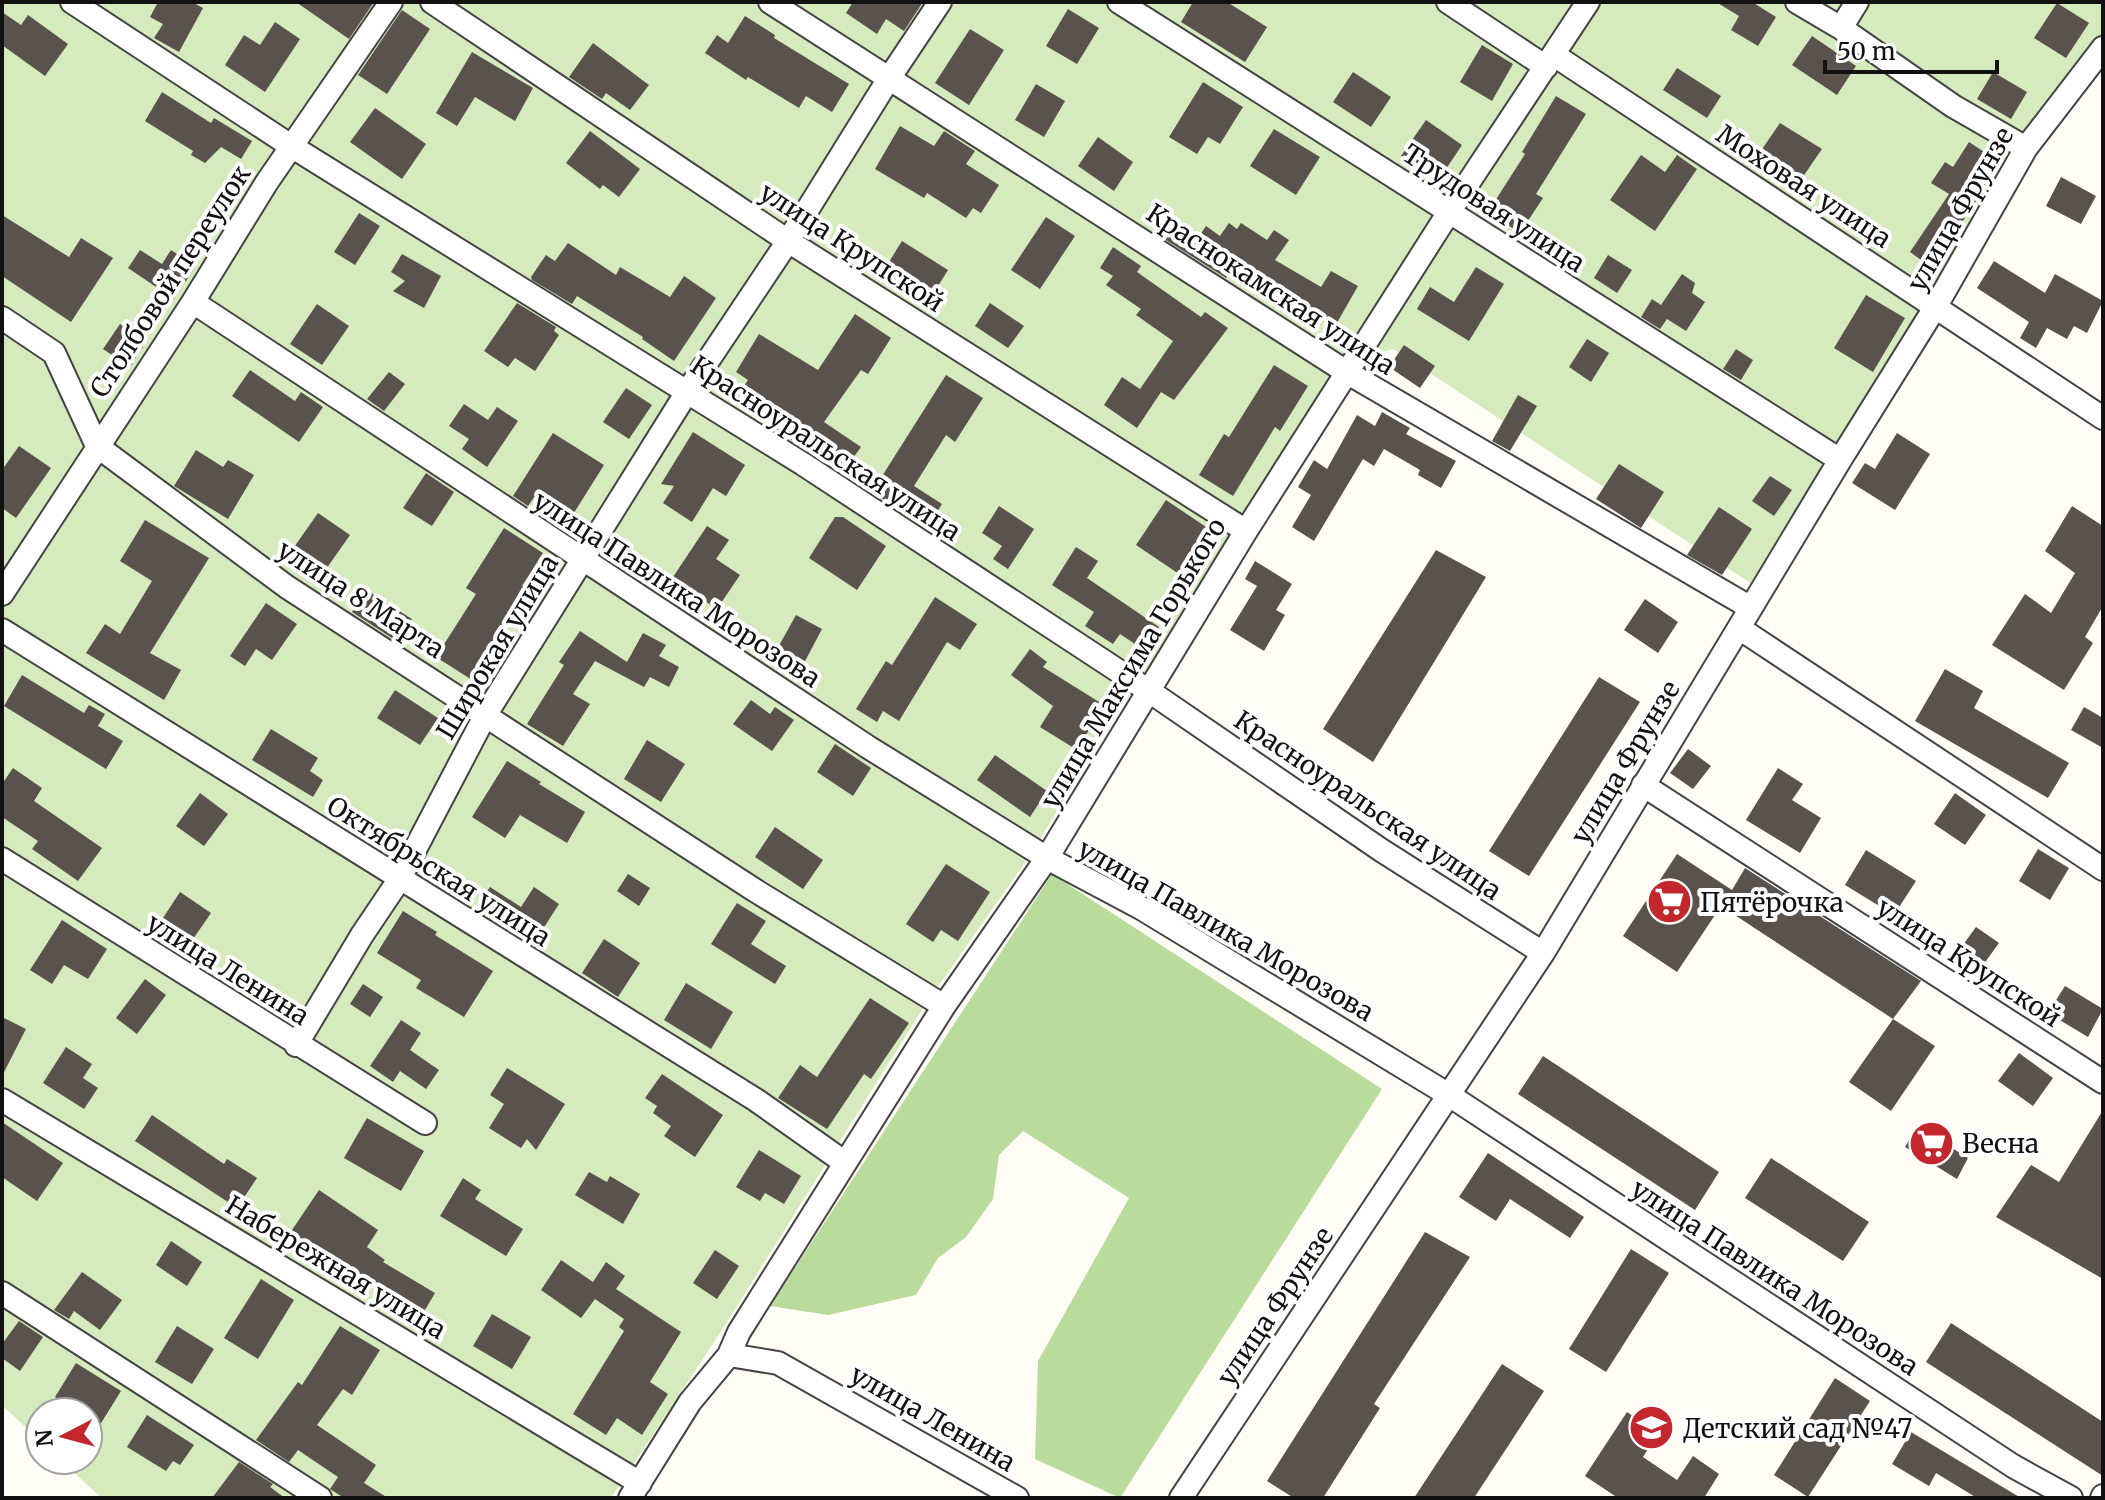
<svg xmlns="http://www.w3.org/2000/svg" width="2105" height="1500" viewBox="0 0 2105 1500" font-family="Merriweather,serif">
	<rect width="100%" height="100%" fill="#fffdf5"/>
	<path fill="#d5ebbd" d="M2,2H2103V49L1755,586L1393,349L1350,362L1130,695L1026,861L925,1005L722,1330L611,1498H101L61,1460H88V1412H40V1441L2,1405Z"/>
	<path fill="#b9dc9c" d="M1052,874L1382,1089L1120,1498L1035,1459L1038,1361L1129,1198L1023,1131L999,1155L993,1199L966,1237L938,1258L916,1295L828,1315L770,1306Z"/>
	<path fill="#5a524d" d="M158,2H192L203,8L179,52L154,38L163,24L150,17Z
		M296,2H374L349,39Z
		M853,2H923L904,31L886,19L877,34L846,13Z
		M1193,2H1227L1267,27L1245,62L1181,22Z
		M1716,2H1752L1776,17L1758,46L1731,30L1739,16Z
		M2057,3L2089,23L2066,58L2034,38Z
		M1068,9L1099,28L1077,64L1046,46Z
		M402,10L430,29L387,94L358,75Z
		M2,12L21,25L28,15L68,44L45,76L2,45Z
		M745,16L775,35L774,38L849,84L832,112L806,96L799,108L748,77L746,80L705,53L717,35L728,43Z
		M275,22L300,39L265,92L225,65L244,35L260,45Z
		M970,29L1004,50L969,105L935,83Z
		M1812,36L1856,66L1837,95L1792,65Z
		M593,43L649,85L630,110L606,93L602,99L569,77Z
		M1482,45L1513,64L1492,101L1460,82Z
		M472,52L533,88L515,121L475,97L457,126L436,113Z
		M1677,68L1721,96L1707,118L1663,90Z
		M1353,72L1391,97L1371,127L1333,102Z
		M1993,72L2027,92L2011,119L1977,99Z
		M1203,82L1243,107L1220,144L1208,137L1197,154L1169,137Z
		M1036,84L1065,101L1044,137L1015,120Z
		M162,92L211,123L214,118L252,141L241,159L221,147L205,163L191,155L193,151L145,121Z
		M1556,96L1586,114L1536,194L1543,198L1520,233L1488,212L1525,154L1522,152Z
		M375,108L426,144L402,179L350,142Z
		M1426,120L1462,145L1438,181L1401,156Z
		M1780,123L1822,149L1800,181L1758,155Z
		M900,126L934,146L944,131L975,151L966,164L999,185L981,213L973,208L966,218L927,193L924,198L875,169Z
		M1274,129L1320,157L1296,195L1250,166Z
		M590,131L640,169L619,197L603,185L600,189L566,163Z
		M1098,137L1133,162L1114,191L1078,166Z
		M1969,142L2001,163L1932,268L1910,252L1949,194L1931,183L1945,162L1953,167Z
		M1641,155L1665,172L1677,155L1697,169L1655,231L1610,200Z
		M2061,177L2096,196L2081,224L2046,206Z
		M359,213L380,226L355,265L334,252Z
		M2,215L69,257L81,238L113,258L71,322L2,276Z
		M1046,217L1075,236L1040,289L1011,270Z
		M1167,221L1196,241L1206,226L1220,236L1229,223L1237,229L1241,223L1267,240L1274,230L1289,240L1275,260L1321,287L1331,271L1358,286L1334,328L1314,317L1306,323L1272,303L1278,294L1234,266L1226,278L1158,235Z
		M902,241L948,270L930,299L900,281L896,288L879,278Z
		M568,243L616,275L620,267L670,297L684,276L716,298L674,361L642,339L643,337L577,296L572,304L532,280L531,277L546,255L555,261Z
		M1113,247L1141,266L1137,272L1201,317L1205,312L1228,328L1174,400L1161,392L1137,428L1104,405L1122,377L1140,389L1173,341L1136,315L1141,309L1106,285L1113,276L1100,268Z
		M140,250L162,264L171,250L196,266L174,299L128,268Z
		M402,254L441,276L424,308L393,291L405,281L391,272Z
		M1608,255L1632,270L1617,293L1594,278Z
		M1994,261L2045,293L2055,274L2103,301L2087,333L2074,326L2067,339L2047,328L2036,348L2020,338L2029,322L1977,288Z
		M1476,267L1504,284L1469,341L1417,309L1430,287L1454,302Z
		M1682,274L1695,283L1692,293L1705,302L1686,331L1667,319L1660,329L1641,317L1652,299L1661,305Z
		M1866,295L1905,318L1873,372L1834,348Z
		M517,303L556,327L554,331L559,335L535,371L515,358L508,367L484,351Z
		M990,303L1024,326L1008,348L975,326Z
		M317,304L349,326L322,365L290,344Z
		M855,314L891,338L868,374L861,370L824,422L861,447L843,472L807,447L806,449L774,429L780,422L737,396L748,380L736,372L759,334L818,370Z
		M120,324L146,342L130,367L103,349Z
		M1587,339L1609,353L1591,382L1569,367Z
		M1404,345L1435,366L1420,388L1389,367Z
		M1736,349L1753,360L1741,380L1723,369Z
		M1274,365L1308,386L1280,431L1275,427L1233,496L1199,475L1224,434L1229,437Z
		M250,370L295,401L301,392L323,407L299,442L232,396Z
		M389,372L405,384L384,411L367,399Z
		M946,375L983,398L955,442L946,435L914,486L942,504L927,528L872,492Z
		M626,388L652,405L629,439L603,422Z
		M1518,395L1537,406L1510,451L1492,441Z
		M464,404L488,420L497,407L518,421L487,467L462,449L469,439L449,426Z
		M1382,412L1410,428L1406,434L1456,461L1441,488L1418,475L1420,470L1384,449L1374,466L1363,459L1314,541L1292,527L1311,495L1298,487L1314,460L1327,469L1357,415L1375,426Z
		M693,432L745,465L726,496L713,488L692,522L663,503L674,486L661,484Z
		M553,433L604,465L572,516L537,493L528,506L513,496Z
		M1897,433L1930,454L1895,510L1852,483L1865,463L1875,469Z
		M19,446L51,468L16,518L2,508V470Z
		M196,450L223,467L228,460L254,475L228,519L174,486Z
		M1619,464L1664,492L1641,528L1596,499Z
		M426,473L454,492L432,526L403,508Z
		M1770,476L1792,490L1774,516L1752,501Z
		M1166,500L1212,531L1182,576L1136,545Z
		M999,506L1034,529L1008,569L993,559L1002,546L982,533Z
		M2072,506L2103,526V606L2085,637L2093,643L2064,690L1992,645L2025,594L2051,613L2075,573L2045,551Z
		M1719,507L1752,529L1722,575L1687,555Z
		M318,513L350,535L324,572L292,550Z
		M835,517H843L886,546L857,590L809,558Z
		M145,520L209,558L150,653L181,670L164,700L86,653L105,624L120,634L152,581L120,561Z
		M707,526L729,540L716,559L740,575L717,609L699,597L690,610L663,592Z
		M504,528L543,553L522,586L538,596L521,623L512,617L472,680L436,657L476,594L466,588Z
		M1076,547L1098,561L1087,578L1159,627L1144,650L1120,634L1113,644L1085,626L1094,612L1052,585Z
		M1436,550L1486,577L1373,762L1323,729Z
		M1255,561L1292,584L1276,610L1285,615L1264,651L1230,630L1257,586L1245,579Z
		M366,590L412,619L398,642L352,612Z
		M935,597L977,624L960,650L947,642L899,721L883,711L877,722L856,709L886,661L892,665Z
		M1645,599L1678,622L1658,653L1624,630Z
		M266,603L297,624L272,660L256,649L245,666L230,656Z
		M796,615L822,629L803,665L776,651Z
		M580,631L627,662L643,633L666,645L659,656L679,667L669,687L650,677L644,687L595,661L573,694L590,704L563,746L527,724L564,665L559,662Z
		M1030,649L1047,662L1043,667L1104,705L1077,750L1040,727L1053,706L1011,675Z
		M1945,669L1983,691L1974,708L2069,763L2048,798L1915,721Z
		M22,675L84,713L89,705L105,714L98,726L123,741L106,769L4,706Z
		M1599,677L1640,702L1529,876L1489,851Z
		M395,690L438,718L420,745L377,718Z
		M751,700L770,714L775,707L794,720L772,751L733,724Z
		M2084,707L2103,718V748L2071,730Z
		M271,729L318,758L310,771L323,780L313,797L252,760Z
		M647,740L685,764L661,802L624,779Z
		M835,744L871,768L853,796L817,772Z
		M1688,749L1711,766L1693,789L1670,773Z
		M995,755L1047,791L1030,817L977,780Z
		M507,761L541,782L539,784L585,812L567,843L520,815L505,838L472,817Z
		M13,768L42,788L34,801L102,848L78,881L32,849L38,841L2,817V784Z
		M1778,768L1803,784L1792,800L1821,818L1800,853L1746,820Z
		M200,793L228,814L204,846L176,826Z
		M1955,793L1986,815L1965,845L1934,824Z
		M775,827L823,860L803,889L755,857Z
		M2038,849L2069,868L2050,900L2019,881Z
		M1866,850L1916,881L1894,915L1845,885Z
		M1677,854L1732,890L1745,868L1921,981L1893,1019L1721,906L1677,972L1623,936Z
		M946,864L990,892L958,941L941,930L933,942L906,924Z
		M628,874L650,888L639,906L617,891Z
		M490,887L521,907L534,887L559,904L534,943L477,906Z
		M180,892L211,913L191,942L161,921Z
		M737,903L766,921L751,944L786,966L775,984L711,944Z
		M403,911L437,932L435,935L493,971L464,1017L416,988L421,980L377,953Z
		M62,920L107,949L88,979L64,965L52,984L30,970Z
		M1976,927L1999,943L1978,972L1955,956Z
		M604,939L640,963L618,997L582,973Z
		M145,979L166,995L137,1034L116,1018Z
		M686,983L733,1012L711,1049L664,1020Z
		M363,984L383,997L370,1017L350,1004Z
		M2065,986L2103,1009L2088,1037L2048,1013Z
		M870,998L909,1023L871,1079L864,1074L827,1129L778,1098L800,1065L817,1077Z
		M2,1017L26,1029L2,1076Z
		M1893,1019L1935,1046L1891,1111L1849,1082Z
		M401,1020L421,1033L410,1050L439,1070L426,1089L400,1071L393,1082L370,1066Z
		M66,1047L92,1064L83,1078L98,1088L84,1109L43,1083Z
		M2019,1053L2053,1078L2033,1106L1998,1081Z
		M1543,1056L1719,1172L1695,1210L1518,1094Z
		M507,1068L565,1104L536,1150L527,1139L521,1148L489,1128L504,1104L490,1095Z
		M662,1074L723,1115L695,1157L664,1136L671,1126L653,1113L657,1106L645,1098Z
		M2103,1110V1279L1996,1217L2031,1165L2059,1182Z
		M152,1115L224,1164L227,1159L257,1178L237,1208L135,1141Z
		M367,1118L424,1151L401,1191L344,1158Z
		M2,1122L63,1163L37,1201L2,1177Z
		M1917,1126L1968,1158L1957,1179L1905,1147Z
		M759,1150L801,1176L784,1204L765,1193L760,1201L736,1187Z
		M1488,1153L1584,1217L1570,1238L1510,1199L1496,1221L1459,1197Z
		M1771,1158L1869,1222L1843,1261L1745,1198Z
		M589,1172L607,1182L610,1176L640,1194L623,1224L575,1195Z
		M463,1178L481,1190L475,1199L523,1229L506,1256L440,1216Z
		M319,1190L378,1230L367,1247L385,1260L383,1262L435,1293L422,1315L369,1283L366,1288L288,1236Z
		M1425,1232L1470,1257L1374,1404L1380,1408L1323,1498H1294L1267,1481Z
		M171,1241L202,1262L187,1286L156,1265Z
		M1631,1249L1669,1273L1606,1372L1569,1349Z
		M715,1250L739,1266L717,1299L693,1283Z
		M561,1260L593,1282L606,1262L625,1276L616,1289L681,1332L650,1382L668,1394L642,1435L617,1418L606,1435L573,1414L624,1331L619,1327L624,1319L595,1299L581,1318L541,1290Z
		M82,1272L122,1300L100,1330L74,1311L69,1319L54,1310Z
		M261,1279L294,1300L258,1359L224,1338Z
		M492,1314L531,1337L512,1369L473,1346Z
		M19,1321L43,1337L20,1371L2,1358V1344Z
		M1951,1323L2103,1422V1476L1926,1362Z
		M177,1326L214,1349L192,1384L155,1362Z
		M340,1326L380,1350L352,1395L343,1389L317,1425L376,1465L364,1483L388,1498H344L330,1489L338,1477L298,1450L289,1462L256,1440L298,1382L302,1385Z
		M76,1363L121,1391L88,1444V1412H78L55,1397Z
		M1502,1364L1544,1391L1474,1498H1414Z
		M1835,1378L1870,1401L1808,1497L1774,1475Z
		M1627,1412L1658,1433L1643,1457L1677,1480L1693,1456L1719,1474L1704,1498H1618L1585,1476Z
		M147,1415L194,1445L180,1465L173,1461L166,1471L127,1447Z
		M1911,1432L2021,1498H1977L1936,1473L1929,1486L1892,1464Z
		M239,1462L273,1484L270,1487L285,1498H212Z"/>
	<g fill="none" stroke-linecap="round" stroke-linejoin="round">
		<defs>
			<path id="minor" d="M72,2L291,146L803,464L1149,691L1381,850L1543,953
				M432,2L788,241L1246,531
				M770,2L1348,373L1751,608
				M1119,2L1840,460
				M1448,2L1546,67
				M1797,2L1841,28L1953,106L2026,148
				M1841,28L1857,2
				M1554,55L2103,418
				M193,302L868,747L1047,858L1141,908L1449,1095L2013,1466L2071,1498
				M2,318L54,353L97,446L287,587L756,891L944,1006
				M2,594L193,302L267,182L391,2
				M1739,628L2103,869
				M2,630L756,1100L844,1162
				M1643,785L2103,1082
				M2,859L425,1123
				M296,1045L362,935L399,880L486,714L687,392L788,241L888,80L940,2
				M2,1100L640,1483
				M2,1293L320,1498
				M729,1355L739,1332L944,1006L1047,858L1246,531L1449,212L1588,2
				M630,1498L690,1402L729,1355L778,1363L1017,1498
				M1181,1498L1543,953L1840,460L1936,306L2026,148L2103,48
				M2102,1498L2103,1496"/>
		</defs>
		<use href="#minor" stroke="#444" stroke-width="26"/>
		<use href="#minor" stroke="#fff" stroke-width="22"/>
	</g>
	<defs>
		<symbol id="supermarket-disc" viewBox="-11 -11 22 22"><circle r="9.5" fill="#c4262e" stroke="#fff"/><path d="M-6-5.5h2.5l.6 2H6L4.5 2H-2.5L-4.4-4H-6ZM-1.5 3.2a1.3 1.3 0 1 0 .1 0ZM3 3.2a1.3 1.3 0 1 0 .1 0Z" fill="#fff"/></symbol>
		<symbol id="school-disc" viewBox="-11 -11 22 22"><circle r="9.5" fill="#c4262e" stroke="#fff"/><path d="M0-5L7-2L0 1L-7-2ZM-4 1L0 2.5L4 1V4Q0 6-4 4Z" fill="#fff"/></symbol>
	</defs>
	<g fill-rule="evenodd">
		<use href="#supermarket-disc" x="1644" y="876" width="51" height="51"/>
		<use href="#supermarket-disc" x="1906" y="1118" width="51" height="51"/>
		<use href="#school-disc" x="1626" y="1402" width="51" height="51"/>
	</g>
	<g text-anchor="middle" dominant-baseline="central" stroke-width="8" stroke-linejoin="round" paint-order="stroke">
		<g font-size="26" fill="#111" stroke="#fff">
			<text transform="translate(1804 186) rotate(33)">Моховая улица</text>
			<text transform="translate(1494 208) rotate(33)">Трудовая улица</text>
			<text transform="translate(1960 209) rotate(-60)">улица Фрунзе</text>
			<text transform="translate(852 247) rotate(33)">улица Крупской</text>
			<text transform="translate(170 281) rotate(-57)">Столбовой переулок</text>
			<text transform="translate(1271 289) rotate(33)">Краснокамская улица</text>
			<text transform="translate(826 448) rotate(33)">Красноуральская улица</text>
			<text transform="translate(677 589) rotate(33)">улица Павлика Морозова</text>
			<text transform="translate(361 599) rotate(33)">улица 8 Марта</text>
			<text transform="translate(497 647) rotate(-59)">Широкая улица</text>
			<text transform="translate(1133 663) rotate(-59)">улица Максима Горького</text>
			<text transform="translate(1625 762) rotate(-59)">улица Фрунзе</text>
			<text transform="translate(1368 805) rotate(34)">Красноуральская улица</text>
			<text transform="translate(439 871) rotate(32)">Октябрьская улица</text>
			<text transform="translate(1226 930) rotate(30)">улица Павлика Морозова</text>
			<text transform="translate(1969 962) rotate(33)">улица Крупской</text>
			<text transform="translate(228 969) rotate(32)">улица Ленина</text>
			<text transform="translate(336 1267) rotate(31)">Набережная улица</text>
			<text transform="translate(1775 1277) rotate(33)">улица Павлика Морозова</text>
			<text transform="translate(1275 1306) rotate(-56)">улица Фрунзе</text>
			<text transform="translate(933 1418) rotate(30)">улица Ленина</text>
		</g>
		<g font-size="26" fill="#111" stroke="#fff" text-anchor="start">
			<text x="1700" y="902">Пятёрочка</text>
			<text x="1962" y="1143">Весна</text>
			<text x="1683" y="1428">Детский сад №47</text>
		</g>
	</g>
	<rect width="2105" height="1500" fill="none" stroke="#111111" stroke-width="8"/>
	<g transform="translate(64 1436) rotate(264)"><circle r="38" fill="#ffffff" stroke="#a0a0a0" stroke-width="2"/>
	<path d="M0-6L14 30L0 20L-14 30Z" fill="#c4262e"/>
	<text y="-12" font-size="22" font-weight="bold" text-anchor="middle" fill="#111111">N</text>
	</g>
	<path d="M1825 60v12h172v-12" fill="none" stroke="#111111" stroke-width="4"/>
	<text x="1837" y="60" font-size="24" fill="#111111" stroke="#ffffff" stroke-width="6" paint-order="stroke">50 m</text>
</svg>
